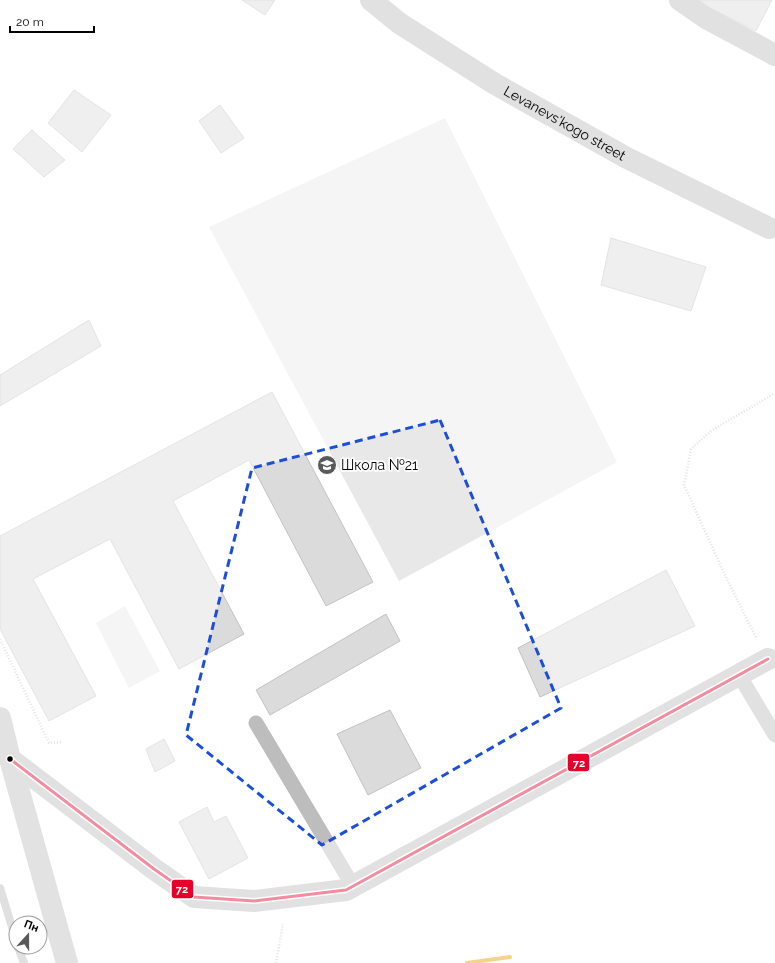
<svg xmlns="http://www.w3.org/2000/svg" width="775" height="963" viewBox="0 0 775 963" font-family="Raleway,sans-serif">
	<rect width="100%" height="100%" fill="#fff"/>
	<path fill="#e8e8e8" d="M445,118L617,462L399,581L209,227Z
		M125,606L160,671L129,688L96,623Z"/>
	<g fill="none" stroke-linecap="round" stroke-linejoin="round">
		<path stroke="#bababa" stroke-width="8" d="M0,888L16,940
			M18,947L24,963"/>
	</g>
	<path fill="#dbdbdb" stroke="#c3c3c3" d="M242,0H275L265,15Z
		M701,0H772L756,31L700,3Z
		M74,90L111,115L82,152L48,123Z
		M220,105L244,138L221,153L199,121Z
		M32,130L65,160L44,177L13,149Z
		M611,238L706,267L691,311L601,285Z
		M89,320L101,346L0,406V375Z
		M272,392L373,582L326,606L249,460L173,501L244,634L179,669L110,539L33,579L96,696L49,721L0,629V536Z
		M666,570L695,626L540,697L518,648Z
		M386,614L400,641L270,715L256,690Z
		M390,710L421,768L368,795L337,734Z
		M164,739L175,761L155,772L146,749Z
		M207,807L214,822L226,816L248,858L209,879L179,822Z"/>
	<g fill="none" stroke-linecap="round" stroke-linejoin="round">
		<path stroke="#c2c2c2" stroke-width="2.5" stroke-dasharray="1 2" stroke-linecap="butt" d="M756,637L724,573L684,485L691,449L711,431L775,393
			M0,639L49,743L62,742
			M276,963L283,924"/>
		<path stroke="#bdbdbd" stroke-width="15" d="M739,675L775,735
			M256,723L353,886"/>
		<g stroke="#bdbdbd" stroke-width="22">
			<path id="s1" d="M371,0L399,23L495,84L627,158L769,228"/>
			<path d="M680,0L706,18L775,55"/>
			<path d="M10,759L154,869L194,897L254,901L346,890L768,659"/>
		</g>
		<path stroke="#bfbfbf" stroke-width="22" d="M0,718L10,759L67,963"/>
		<defs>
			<path id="bus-1" d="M10,759L154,869L194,897L254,901L346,890L768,659"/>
		</defs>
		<use href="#bus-1" stroke="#fff" stroke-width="6"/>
		<use href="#bus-1" stroke="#e4002b" stroke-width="3"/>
		<defs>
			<path id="rail-1" d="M467,963L510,957"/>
		</defs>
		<use href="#rail-1" stroke="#fff" stroke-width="7"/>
		<use href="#rail-1" stroke="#eb9e00" stroke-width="4"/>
	</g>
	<path d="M0 0H775V963H0ZM440,420L561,708L322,845L186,735L252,468Z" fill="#fff" fill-opacity=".55" fill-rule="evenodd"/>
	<path fill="none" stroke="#1d4ed8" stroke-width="3" stroke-dasharray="8 5" stroke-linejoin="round" d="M440,420L561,708L322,845L186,735L252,468Z"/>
	<defs>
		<symbol id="school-disc" viewBox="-11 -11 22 22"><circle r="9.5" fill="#595959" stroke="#fff"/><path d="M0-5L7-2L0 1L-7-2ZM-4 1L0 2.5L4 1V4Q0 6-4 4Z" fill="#fff"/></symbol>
	</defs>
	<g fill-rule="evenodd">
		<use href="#school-disc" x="316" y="454" width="22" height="22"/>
	</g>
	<circle fill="#000" stroke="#fff" stroke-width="1.5" cx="10" cy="759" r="3.5"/>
	<g text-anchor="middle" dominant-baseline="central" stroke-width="3.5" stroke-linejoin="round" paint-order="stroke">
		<g font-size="14" fill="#000" stroke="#fff">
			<text stroke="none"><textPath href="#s1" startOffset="230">Levanevs'kogo street</textPath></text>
		</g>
		<g font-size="14" fill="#000" stroke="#fff" text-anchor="start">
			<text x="341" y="465">Школа №21</text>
		</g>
	</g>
	<g stroke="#fff" stroke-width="1.5">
		<rect x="567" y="753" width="23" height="19" rx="4" fill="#e4002b"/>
		<rect x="171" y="879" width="23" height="20" rx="4" fill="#e4002b"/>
	</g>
	<g font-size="11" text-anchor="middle" font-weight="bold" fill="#fff">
		<text x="579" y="767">72</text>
		<text x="182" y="893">72</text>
	</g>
	<g transform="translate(28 935) rotate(21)"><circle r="19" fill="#ffffff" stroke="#999999"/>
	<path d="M0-3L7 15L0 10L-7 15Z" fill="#595959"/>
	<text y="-6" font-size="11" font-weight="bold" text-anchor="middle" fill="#000000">Пн</text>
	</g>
	<path d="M10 26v6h84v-6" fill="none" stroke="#000000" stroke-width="2"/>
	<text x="16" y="26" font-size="12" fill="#000000" stroke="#ffffff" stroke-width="3" paint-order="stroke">20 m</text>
</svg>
